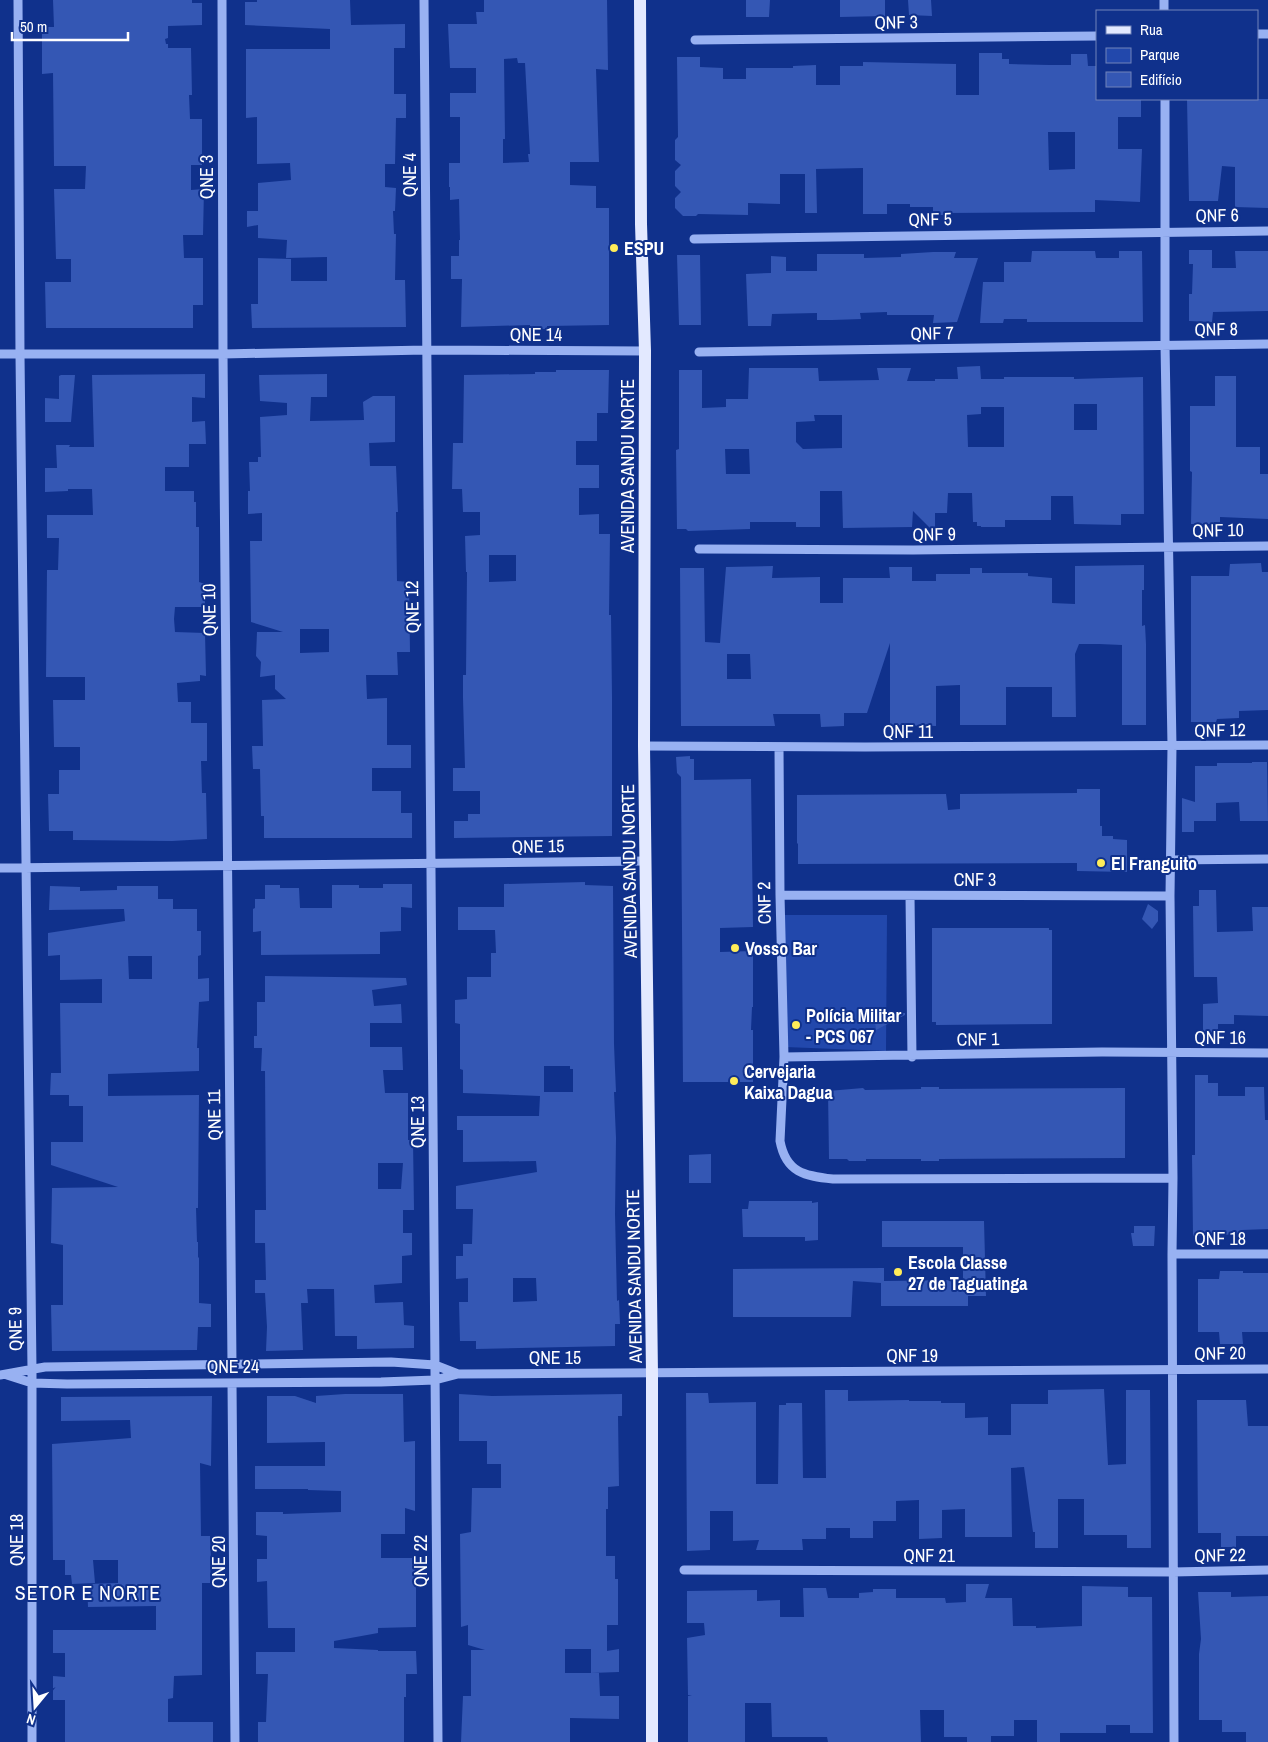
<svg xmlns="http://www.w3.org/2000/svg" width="1268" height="1742" viewBox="0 0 1268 1742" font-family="'Archivo Narrow',sans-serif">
	<rect width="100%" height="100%" fill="#10318c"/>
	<path fill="#2248ac" d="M782,915H887L886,1051L785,1047Z"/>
	<path fill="#3457b4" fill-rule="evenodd" d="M53,0H192V3H202V25L168,26V38L165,39L166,44H168V48H191L192,95H189L190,119H202V165H191V190L204,189L203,235H183L184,258H203V305H193V328H46L45,282H71V259H56L54,189H85L86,166H54L53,73L42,74V27H54Z
		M257,0H350L351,25L405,24V48H394V94H406V118H396L395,164H385V187L396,188L395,211H393L394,234H396L395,280H405L406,327L252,328L251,304H258V258L291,259V281H327V257L286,258L287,240L258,238V225L247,227V211H258V183L291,180L290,163L257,164V117L246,118V49H330V29L245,25V2H257Z
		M484,0H607L608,70L596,69L599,162H570V185L596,186V208H609V325L547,326V329H530V325L461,327L462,279H451V256H459V240H460L459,199L450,200V187H449V163H460V117H450V93H476V68H450L448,24H477L476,12H484ZM517,58L518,63H525L530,154H528L529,162L503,163V139H505L504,59Z
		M746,0H770L769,17H746Z
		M840,0H885V16L840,17Z
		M908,0H931L932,16L909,15Z
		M979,53H1002V59H1009V64L1049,65H1071V54H1087L1088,66H1097V99H1141V117H1118V149H1142L1140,202L1095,200V212L945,213V215H933V207H910V204H887V214H863V168L816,169L817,213H805V174H780V204L748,203V215L698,214L696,216H683L675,208V198L681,192L675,186V171L681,165L675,160V140L678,137L677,57H700V67L723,68V79H746V68H793V66L816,65V85H840V66H863V62L956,64V95H979ZM1048,132H1075V169L1049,170Z
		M1187,99H1268V208L1235,207V167L1222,166L1218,201H1189Z
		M1189,250H1212V268H1236L1235,251H1268V311L1213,312L1212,322L1189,321V294H1192L1193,264H1189Z
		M1032,251H1095L1096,258H1119V251H1142L1143,322H1027V319H1004L1003,323H980L983,282H1004V262H1031Z
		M933,252H956L954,258H978L957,322L933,323L934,315H887V312L860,313L861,319L832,320H817V313L772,314L771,326H748L746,274L771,273V256L786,257V271H817V254H864V258L901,257V254Z
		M677,255H700L701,325H679Z
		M980,366L981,379H1004V377H1074V379L1143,377L1144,514H1121V525L1074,524L1073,496H1051V520H1005V527H981V526H977V522H973L972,493H948L947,513H935V533L913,511L912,527L843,528L842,491H820V527H796V522H750V529L688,531L686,529H677L676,450L679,449V370H702V408L726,407V399H748L749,368H818L819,381L879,380L877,368H911L907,381H935V379H958L957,367ZM1074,404H1097V430H1074ZM981,407H1004V447H968L967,415L981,414ZM814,415H842V448L803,449L796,442V422L815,421ZM725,449H749L750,474H726Z
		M556,370H609L608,413H597V441H576V465H599V488H579V515L599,514V534H610L609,615H611L612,697V836L454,838V821H468V814H480V791H453V768H465L463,698V675H466L467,572H466L465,536L480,535V512H463L462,489H452L453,443H463L464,375L535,374V372H556ZM489,555H516V581L489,582Z
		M205,374V398L192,397V422L205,421L206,444H189V467H165V491H194V502H196V527H199V582L205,584V607H175L174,619L175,632L205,633L206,676L200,675V681L177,683L178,702H191V723H207V761H201L202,793H206L207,839L172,841L73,840V831H49L48,794H59V770H80V747H54L53,700H85V677H46L47,570H58L59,538H47V515H93L92,489H68V491L45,492V468H57L56,445H70L69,447H94L92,375Z
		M327,374V397H311L310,421L364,420L363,402L373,396H395V442L369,443L370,466H396L398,512H396L397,581L409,582L410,652H397L398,675H366L367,699L387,698V745H411V768H372V791H401V813H412V838H264V816H261L260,769H253L252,746H263L262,700L286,699L275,689V675L260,677L261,662L256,656L257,632H283L251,622L250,541H262V513L248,514V491H250L249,462H258V457H261L260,417L287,415V403L260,401L259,375ZM300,629H329V652L300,653Z
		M61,375H75L71,422H45V398L59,399V376Z
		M1215,376H1236V447H1260V474H1268V519L1220,517V522H1214V524H1191L1192,472L1190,471V406H1215Z
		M1261,563L1262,572H1268V710L1239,711V718L1217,719L1216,722H1191V576H1229L1230,564Z
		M1144,565V590H1142V626L1145,625L1146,644V725H1122V645L1099,644H1079L1075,654L1076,717H1052V687H1006V725H960V685L936,686V726L890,725V643L867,713H844V726L821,727L820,714H773L775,726H681L680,568H704L705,642L720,643L726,567L773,566L772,578L820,577V603H843V578H890L889,567H912V581H936V574H970V568H982V573H1028V576L1052,578V603L1075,604V566ZM727,654H750L751,679H727Z
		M690,756V759H694V780L751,779L753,927L720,928V952L753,951V1007H752L751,1030H753V1082H683L681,777L677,773L676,757Z
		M1252,762H1267L1268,821H1240L1239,802L1216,803V821H1194V832H1182V798L1195,802V766H1217V763H1252Z
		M1077,789H1100V826H1102V836H1113V839L1127,840V872L1077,871V863L798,864V843L797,844V795L946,794L948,810L960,809V794L1077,793Z
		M585,882V885L613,886L614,1044L615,1069L616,1092H614L616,1138L615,1214L617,1301L619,1300L620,1324H615V1346L476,1349V1341H460L459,1302H468V1278L456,1279V1256H463V1244H472L473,1209H456V1186L537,1172L536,1161L463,1162V1130H457V1116H539L540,1096L463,1093V1070L460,1069V1024L455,1023V1000L467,999V977H491V953H496L495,930H458V907H504V884ZM544,1066H570V1069H573V1092H544ZM513,1278H536L537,1301L513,1302Z
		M383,884H412V908L401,907V931L380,932V954L261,955V931L253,932V909L255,908V899H265V885H280V888H299L300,908H332V885H359V888H383Z
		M50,886L80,887V891L117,890V886H158V899H173V909H197V931H201V955L198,956V979L209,978V1001L199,1002L197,1048H199V1071L108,1074V1096L199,1095L198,1208H196L197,1242H198V1258L199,1257V1303L211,1304V1327H198L197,1350L52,1351L51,1305H63V1245L51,1243L52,1188L118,1187L51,1165V1142H83V1106H69V1095H50L51,1073H61L60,1003H102V979L60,980V955L48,956V933L125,921L124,909L49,910ZM128,956H152V979H129Z
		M1199,890H1216L1217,932L1253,931L1252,907H1268V1016L1234,1015V1024H1218V1035L1203,1036V1004L1218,1003L1217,977H1194L1193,906H1199Z
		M1148,904L1158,911V921L1152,929L1142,919Z
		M932,928H1049V930H1052V1024L936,1025V1022H932Z
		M265,976L406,978L407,985L372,990L374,1006L401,1004L402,1023H370V1047H402L403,1070H383L385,1093H408V1140H413L414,1210H403V1233H412V1255L402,1256V1283L374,1285L375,1303L403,1302L404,1325L414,1326V1348L357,1349V1336H335L334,1289H307L308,1303H301L303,1350L266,1351L267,1327L265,1293H255V1280H266L265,1243H255V1210H266L265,1071H261L262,1048H254V1036H257V1002H265ZM378,1163H403L401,1189H378Z
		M874,1013H905V1015L876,1030Z
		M1195,1075H1208V1083H1218V1096H1245V1087H1264L1265,1120H1268V1229L1242,1230L1243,1234L1193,1236L1192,1155H1195Z
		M921,1087H939V1089L1125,1088V1158L939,1159V1161H921V1159H866V1161H849L847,1159H829L828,1091L863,1088L865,1090L921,1089Z
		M711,1154V1183H689V1155Z
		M749,1201H812V1203L818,1202V1240L805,1241V1237H743L742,1209H748Z
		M882,1221H984L986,1296H968V1306H881V1283L853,1281L851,1317H733V1269L884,1268V1281L963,1280V1247H882Z
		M1134,1226H1155L1154,1246H1133L1131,1233H1134Z
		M1220,1271H1243V1273H1268V1332H1242L1243,1344H1220L1219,1332H1198V1279H1219Z
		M1104,1389L1108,1465L1126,1464V1390H1150L1151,1548H1127V1535H1084V1499H1058V1548H1035V1532H1033L1024,1467L1011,1468L1012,1537H965V1509L942,1510V1538L919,1539V1500L896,1501V1521H873V1538H850V1528H826V1539H802L803,1550H756L759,1540L733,1541V1511H710V1550L687,1551L686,1393H708L709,1403L756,1402V1484H778L779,1405H786V1403H802L803,1478H826L825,1390H848V1401L909,1400V1401H941V1403H965V1418L988,1417V1435H1011V1404H1048V1390Z
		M345,1394H403L404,1442L415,1441V1511L405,1508V1534H381V1558H416V1627L378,1628V1633L334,1641V1648L378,1650V1651H416L417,1674H406V1697H404V1742H258V1722H266L268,1674H256V1652H295V1628H268L267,1581L257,1582V1559H267V1536L256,1535V1512H283V1514L341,1512V1491L308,1490V1489H255V1466H325V1442L267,1443V1396H295L316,1403V1396Z
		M459,1394L492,1396L622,1394V1416H618L619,1486L608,1487V1509H606V1556H615V1579H618V1625H607V1651L619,1649V1672L591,1673V1649H565V1673H599L600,1696H619V1719L570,1718V1742H461L463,1696H471V1650H485L468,1645V1625L461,1627L460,1534L471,1532L472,1488H501V1464H487V1441H459Z
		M212,1396L211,1466L200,1463L201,1536H210L211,1559L210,1583H202V1675L174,1676L173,1698L168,1699V1722H213V1742H65V1700H53V1676L65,1677V1653H53V1630H156V1606L88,1607L87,1584L118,1583V1560H93L95,1583L72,1584L71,1575H65V1560H53L52,1444L131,1438L130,1420L61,1421V1397Z
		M1197,1400H1246L1248,1426H1268V1536H1236V1547H1221V1533H1198Z
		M966,1584H989L985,1598H1012L1013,1626H1036V1628L1082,1626V1586L1128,1587V1597H1152L1153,1733H1130V1725H1106V1733H1060V1742H1037V1720H1014V1736H991V1742H967V1737H944V1710H920L921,1742H828L827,1737H772L771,1703H745V1742H688V1696H692L688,1695L687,1638L705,1635L704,1623H687V1591L757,1590V1601L780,1600V1617H804L803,1588H826L828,1598H859V1593L873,1592V1589H896V1598H945L946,1603L966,1602Z
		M1198,1592H1231V1597L1268,1596V1742H1246V1732H1222V1720H1199V1654L1201,1639Z"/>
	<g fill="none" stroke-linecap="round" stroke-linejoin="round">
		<path stroke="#98b1f2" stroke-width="9" d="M18,0L20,355L32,1369V1742
			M222,0L223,354L232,1364
			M424,0L438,1742
			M1164,0V11
			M1257,34H1268
			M695,40L1097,36
			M1165,99V345L1172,746L1170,896L1173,1178L1172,1254L1174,1742
			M694,239L1268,231
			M699,352L1268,344
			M0,354H223L426,350L645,351
			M699,549L913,550L1268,546
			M644,746L865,747L1268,745
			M779,747L780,895L784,1057L780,1141C786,1173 805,1176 833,1179L1173,1178
			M1171,860L1268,859
			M0,868L646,861
			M780,895L1170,896
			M910,896L912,1057
			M784,1057L1102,1052L1268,1053
			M1172,1254H1268
			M0,1375L45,1367L391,1362L435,1365L458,1374
			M7,1375L32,1383L67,1384L381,1382L435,1380L458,1374L1268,1369
			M232,1383L235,1742
			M684,1570L1173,1572L1268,1570"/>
		<path stroke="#e3e9ff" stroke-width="12" d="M640,0L641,224L645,351L644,746L652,1374V1742"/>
	</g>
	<g fill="#ffec59" stroke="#10318c" stroke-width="2">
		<circle cx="614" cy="248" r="5"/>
		<circle cx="1101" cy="863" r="5"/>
		<circle cx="735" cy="948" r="5"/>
		<circle cx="796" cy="1025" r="5"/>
		<circle cx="734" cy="1081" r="5"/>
		<circle cx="898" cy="1272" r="5"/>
	</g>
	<g text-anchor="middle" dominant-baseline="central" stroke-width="4" stroke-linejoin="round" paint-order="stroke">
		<g font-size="18" fill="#fff" stroke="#10318c">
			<text transform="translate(896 22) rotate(-1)">QNF 3</text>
			<text transform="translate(409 175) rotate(-90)">QNE 4</text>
			<text transform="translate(206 177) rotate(-90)">QNE 3</text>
			<text transform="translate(1217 215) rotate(-1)">QNF 6</text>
			<text transform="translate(930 219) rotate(-1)">QNF 5</text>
			<text transform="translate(1216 329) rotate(-1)">QNF 8</text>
			<text transform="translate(932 333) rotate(-1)">QNF 7</text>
			<text x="536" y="334">QNE 14</text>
			<text transform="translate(627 466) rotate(-90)">AVENIDA SANDU NORTE</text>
			<text transform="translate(1218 530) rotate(-1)">QNF 10</text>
			<text transform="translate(934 534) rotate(-1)">QNF 9</text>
			<text transform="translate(412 607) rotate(-91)">QNE 12</text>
			<text transform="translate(209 610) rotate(-91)">QNE 10</text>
			<text transform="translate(1220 730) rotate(-1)">QNF 12</text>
			<text x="908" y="731">QNF 11</text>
			<text transform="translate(538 846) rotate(-1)">QNE 15</text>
			<text transform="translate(629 871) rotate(-91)">AVENIDA SANDU NORTE</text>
			<text x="975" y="879">CNF 3</text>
			<text transform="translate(764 903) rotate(-91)">CNF 2</text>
			<text x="1220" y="1037">QNF 16</text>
			<text transform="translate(978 1039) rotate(-1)">CNF 1</text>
			<text transform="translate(214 1115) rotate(-91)">QNE 11</text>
			<text transform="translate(417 1122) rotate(-90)">QNE 13</text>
			<text x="1220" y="1238">QNF 18</text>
			<text transform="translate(634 1276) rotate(-91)">AVENIDA SANDU NORTE</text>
			<text transform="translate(15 1329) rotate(-91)">QNE 9</text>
			<text transform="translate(1220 1353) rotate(-1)">QNF 20</text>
			<text x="912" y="1355">QNF 19</text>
			<text x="555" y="1357">QNE 15</text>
			<text x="233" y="1366">QNE 24</text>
			<text transform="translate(16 1540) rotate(-90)">QNE 18</text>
			<text x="929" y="1555">QNF 21</text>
			<text transform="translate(1220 1555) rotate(-1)">QNF 22</text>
			<text transform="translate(420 1561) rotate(-90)">QNE 22</text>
			<text transform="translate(218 1562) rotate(-90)">QNE 20</text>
		</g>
		<g font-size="18" font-weight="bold" fill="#fff" stroke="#10318c" text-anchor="start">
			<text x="624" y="248">ESPU</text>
			<text x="1111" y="863">El Franguito</text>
			<text x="745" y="948">Vosso Bar</text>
			<text x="806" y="1015">Polícia Militar<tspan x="806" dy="21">- PCS 067</tspan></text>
			<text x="744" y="1071">Cervejaria<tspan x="744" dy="21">Kaixa Dagua</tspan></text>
			<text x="908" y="1262">Escola Classe<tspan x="908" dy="21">27 de Taguatinga</tspan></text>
		</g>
		<g font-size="20" letter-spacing="1" fill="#fff" stroke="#10318c">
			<text x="88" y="1592">SETOR E NORTE</text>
		</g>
	</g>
	<rect x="1096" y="10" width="162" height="90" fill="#10318c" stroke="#7083ba"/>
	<rect x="1106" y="26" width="25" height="8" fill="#e3e9ff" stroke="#7083ba"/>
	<text x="1140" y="35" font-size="15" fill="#ffffff">Rua</text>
	<rect x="1106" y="48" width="25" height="15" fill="#2248ac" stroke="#7083ba"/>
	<text x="1140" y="60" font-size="15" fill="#ffffff">Parque</text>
	<rect x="1106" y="72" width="25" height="15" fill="#3457b4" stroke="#7083ba"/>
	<text x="1140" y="85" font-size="15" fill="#ffffff">Edifício</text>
	<g transform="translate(35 1707) rotate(198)" stroke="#10318c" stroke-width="4" paint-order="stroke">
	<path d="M0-4L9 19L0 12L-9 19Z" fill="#ffffff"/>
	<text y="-8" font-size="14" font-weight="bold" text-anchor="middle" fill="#ffffff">N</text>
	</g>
	<path d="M12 32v8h116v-8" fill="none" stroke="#ffffff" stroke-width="2.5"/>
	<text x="20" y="32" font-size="15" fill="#ffffff" stroke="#10318c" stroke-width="4" paint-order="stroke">50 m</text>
</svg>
